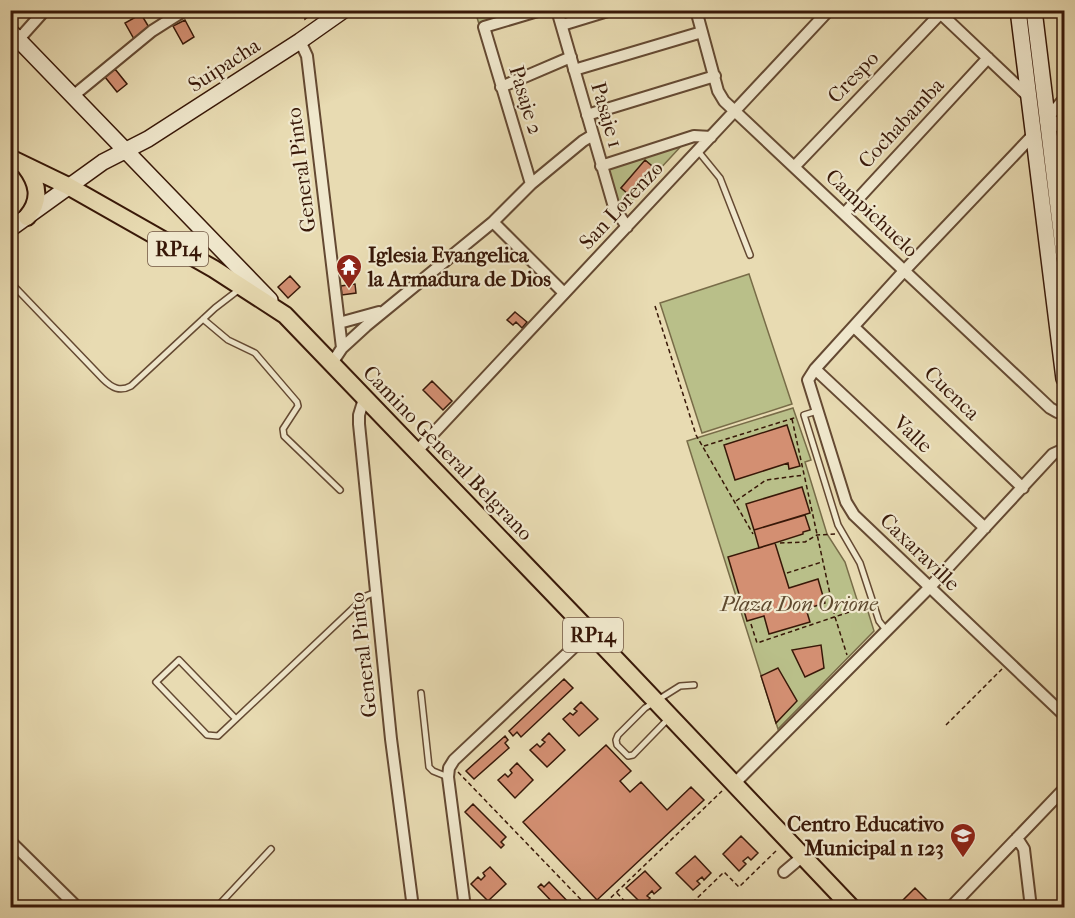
<svg xmlns="http://www.w3.org/2000/svg" width="1075" height="918" viewBox="0 0 1075 918" font-family="'IM FELL French Canon',serif">
	<rect width="100%" height="100%" fill="#e8dbb2"/>
	<filter id="stains"><feTurbulence type="fractalNoise" baseFrequency=".00333" numOctaves="4"/><feColorMatrix values="0 0 0 0 .2 0 0 0 0 .09 0 0 0 0 .02 0 0 0 .5 -.17"/></filter>
	<radialGradient id="worn" r=".72"><stop offset=".6" stop-color="#630" stop-opacity="0"/><stop offset="1" stop-color="#630" stop-opacity=".3"/></radialGradient>
	<path fill="#b9bf89" stroke="#786c48" stroke-width="1.5" d="M475,11H511L513,15L479,24Z
		M684,143L658,171L646,161L621,188L634,199L623,211L617,206L606,167Z
		M749,274L792,404L702,433L660,303Z
		M793,408L811,460L805,462L827,534L845,562L859,606L866,605L874,631L778,729L687,441Z"/>
	<path fill="#d38f72" stroke="#381808" stroke-width="1.5" d="M304,10H317L305,19Z
		M141,14L150,29L134,39L125,23Z
		M185,20L194,37L183,44L173,26Z
		M115,69L127,84L117,92L105,77Z
		M645,160L658,171L634,199L621,188Z
		M290,276L300,287L288,298L278,287Z
		M355,284L356,293L342,295L341,286Z
		M515,312L527,322L522,328L516,322L513,325L507,320Z
		M432,381L452,401L443,410L423,390Z
		M787,425L800,466L789,469L788,463L735,480L724,445Z
		M802,487L810,513L754,530L746,504Z
		M805,515L810,530L803,532V534L759,548L754,530Z
		M775,543L789,588L818,579L825,603L806,609L810,622L769,634L764,616L747,621L728,557Z
		M821,645L824,668L805,677L792,650Z
		M778,668L797,701L776,723L761,676Z
		M564,679L573,688L521,737L517,732L513,736L509,731Z
		M581,702L598,719L579,736L563,719L570,713L573,715L577,711L574,709Z
		M549,733L565,750L547,767L530,750L537,744L540,747L545,742L542,740Z
		M505,736L508,740L505,743L509,748L474,779L466,771Z
		M606,745L631,771L620,781L630,792L641,782L667,810L691,787L704,800L597,900L523,822Z
		M517,763L533,780L515,798L498,780L505,774L508,777L512,773L510,770Z
		M473,804L506,837L501,842L504,845L501,848L465,812Z
		M741,836L758,853L751,860L748,857L743,861L746,864L739,871L723,854Z
		M695,856L711,873L704,880L702,877L697,881L700,884L693,890L676,873Z
		M490,867L506,884L488,901L471,884L478,877L481,880L485,876L483,873Z
		M645,871L661,888L654,894L652,891L647,896L650,898L643,905L626,888Z
		M549,882L574,908H558L538,887L541,884L544,887Z
		M915,888L934,907L895,908Z
		M803,901L809,908H796Z"/>
	<g fill="none" stroke-linecap="round" stroke-linejoin="round">
		<defs>
			<path id="lane" d="M698,151L720,178L750,255
				M10,282L103,379C112,388 120,392 131,386L215,308L241,288
				M203,319L228,340L255,353L297,402L298,406L283,429L284,436L340,490
				M817,411L804,415L838,525L860,563L879,621L886,630
				M421,693L429,767L433,771L448,777
				M236,719L179,660L156,682L207,735L218,736L366,596L376,592
				M668,719L633,755L628,756L617,745L616,740L618,735L645,708L680,686L694,685
				M216,908L271,849"/>
			<path id="street" d="M557,10L614,207L627,227
				M696,10L718,91L724,101L1050,408L1057,412L1064,413
				M937,10L1030,98
				M562,25L611,10
				M19,39L45,10
				M300,41L307,56L342,348L332,363
				M574,70L702,32
				M501,87L571,57
				M73,96L152,31L185,10
				M1045,113L1064,131
				M587,115L715,76
				M1045,121L1064,99
				M1035,133L904,271L815,369L808,380L846,502L854,515L1064,715
				M601,166L694,136L711,137
				M794,167L940,14
				M531,184L484,27L541,10
				M844,214L988,58
				M493,222L564,293
				M339,323L379,312
				M854,327L1023,488
				M342,348L366,326L493,222L531,184L583,141L593,135
				M815,369L985,528
				M364,399L359,415V424L391,739L413,908
				M416,452L829,10
				M734,784L929,588L1053,454L1064,449
				M1017,838L1024,849L1031,908
				M10,841L78,908
				M784,872L803,856
				M465,908L448,777L449,768L454,760L590,632
				M950,908L1064,789"/>
			<path id="secondary" d="M1018,10L1064,379
				M1034,10L1064,256
				M10,31L270,300
				M10,229L103,162L148,139L300,41L344,10"/>
			<path id="primary" d="M10,158L68,186L214,269L285,315L590,632L852,908
				M25,166C38,183 42,199 27,217"/>
		</defs>
		<use href="#lane" stroke="#644932" stroke-width="8"/>
		<use href="#street" stroke="#644932" stroke-width="14"/>
		<use href="#secondary" stroke="#381808" stroke-width="18"/>
		<use href="#primary" stroke="#381808" stroke-width="20"/>
		<path stroke="#381808" stroke-width="1.5" stroke-dasharray="4.5 3" stroke-linecap="butt" d="M495,11L496,10
			M655,306L696,435L753,534
			M792,419L835,617L847,655
			M704,446L797,417
			M736,501L766,480L804,475
			M780,543L805,542L817,535L835,534
			M787,573L822,562
			M751,624L757,643L867,606
			M946,725L1002,669
			M458,772L589,908
			M617,893L631,908
			M600,908L722,791
			M687,908L724,872L739,887L778,849"/>
		<use href="#lane" stroke="#f0e8cd" stroke-width="5"/>
		<use href="#street" stroke="#f0e8cd" stroke-width="10"/>
		<use href="#secondary" stroke="#f0e8cd" stroke-width="15"/>
		<use href="#primary" stroke="#e8dbb2" stroke-width="16"/>
	</g>
	<defs>
		<symbol id="temple-pin" viewBox="-11 -11 22 30"><path d="M0 17L-7.5 6A9.5 9.5 0 1 1 7.5 6Z" fill="#8f2418" stroke="#f0e8cd"/><path d="M0-6L5-2H3V0L6.5 2.5H4V6H1.5V3h-3V6H-4V2.5H-6.5L-3 0V-2H-5Z" fill="#fff"/></symbol>
		<symbol id="school-pin" viewBox="-11 -11 22 30"><path d="M0 17L-7.5 6A9.5 9.5 0 1 1 7.5 6Z" fill="#8f2418" stroke="#f0e8cd"/><path d="M0-5L7-2L0 1L-7-2ZM-4 1L0 2.5L4 1V4Q0 6-4 4Z" fill="#fff"/></symbol>
	</defs>
	<g fill-rule="evenodd">
		<use href="#temple-pin" x="334" y="252" width="30" height="40"/>
		<use href="#school-pin" x="948" y="821" width="30" height="40"/>
	</g>
	<g text-anchor="middle" dominant-baseline="central" stroke-width="4.5" stroke-linejoin="round" paint-order="stroke">
		<g fill="#f0e8cd" stroke="#6f5643" stroke-width="1.5">
			<rect x="148" y="232" width="60" height="34" rx="4.5"/>
			<rect x="563" y="618" width="60" height="34" rx="4.5"/>
		</g>
		<g font-size="20" font-weight="bold" fill="#381808">
			<text x="178" y="249">RP14</text>
			<text x="593" y="635">RP14</text>
		</g>
		<g font-size="21" fill="#381808" stroke="#f0e8cd">
			<text transform="translate(224 65) rotate(-33)">Suipacha</text>
			<text transform="translate(853 77) rotate(-46)">Crespo</text>
			<text transform="translate(526 100) rotate(73)">Pasaje 2</text>
			<text transform="translate(607 115) rotate(74)">Pasaje 1</text>
			<text transform="translate(901 123) rotate(-47)">Cochabamba</text>
			<text transform="translate(301 170) rotate(-97)">General Pinto</text>
			<text transform="translate(621 205) rotate(-47)">San Lorenzo</text>
			<text transform="translate(872 213) rotate(43)">Campichuelo</text>
			<text transform="translate(952 393) rotate(44)">Cuenca</text>
			<text transform="translate(913 434) rotate(43)">Valle</text>
			<text transform="translate(448 453) rotate(46)">Camino General Belgrano</text>
			<text transform="translate(920 552) rotate(44)">Caxaraville</text>
			<text transform="translate(363 655) rotate(-96)">General Pinto</text>
		</g>
		<g font-size="21" font-weight="bold" fill="#381808" stroke="#f0e8cd" text-anchor="start">
			<text x="368" y="255">Iglesia Evangelica<tspan x="368" dy="24">la Armadura de Dios</tspan></text>
			<text x="944" y="824" text-anchor="end">Centro Educativo<tspan x="944" dy="24">Municipal n 123</tspan></text>
		</g>
		<g font-size="21" font-style="italic" fill="#5f4a2f" stroke="#f0e8cd">
			<text x="799" y="604">Plaza Don Orione</text>
		</g>
	</g>
	<rect width="1075" height="918" fill="none" stroke="#e8dbb2" stroke-width="36"/>
	<rect x="12" y="12" width="1051" height="894" fill="none" stroke="#381808" stroke-width="3"/>
	<rect x="18" y="18" width="1039" height="882" fill="none" stroke="#381808" stroke-width="1.5"/>
	<rect width="100%" height="100%" filter="url(#stains)"/>
	<rect width="100%" height="100%" fill="url(#worn)"/>
</svg>
